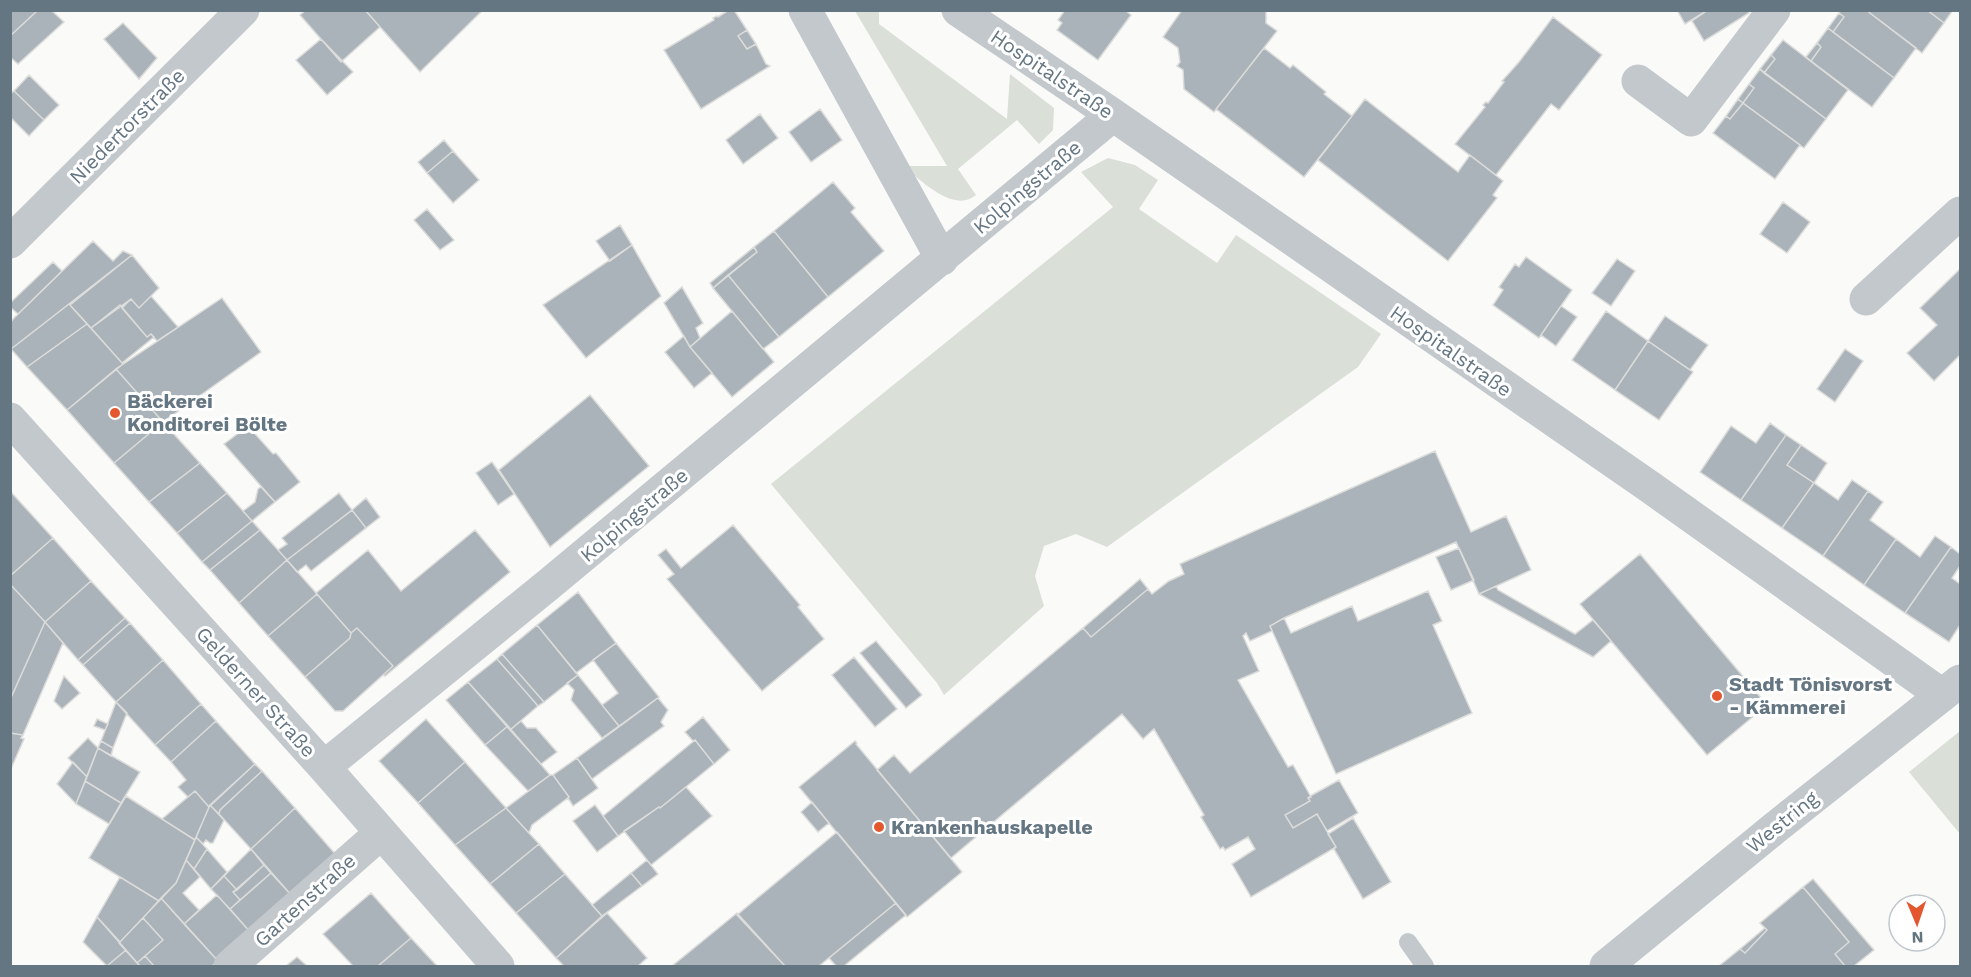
<svg xmlns="http://www.w3.org/2000/svg" width="1971" height="977" viewBox="0 0 1971 977" font-family="'Work Sans',sans-serif">
	<rect width="100%" height="100%" fill="#fafaf8"/>
	<path fill="#dadfd7" d="M855,11H879V24L1007,119L1010,74L1054,108L1053,130L1039,144L1017,120L958,169L976,195C954,214 920,180 904,166H947Z
		M1108,158L1135,165L1158,180L1139,209L1217,263L1236,235L1381,334L1358,367L1107,547L1076,534L1044,546L1035,576L1044,606L944,695L937,683L771,484L1113,207L1081,172Z
		M1960,731V834L1909,772Z"/>
	<path fill="#aab3b9" stroke="#dcdcda" stroke-width="1.5" d="M10,10H38L10,36Z
		M38,10H51L64,22L18,64L10,57V36Z
		M306,10H365L380,27L341,62L300,15Z
		M365,10H483L420,72Z
		M729,10H734L747,30L738,36L747,49L756,44L766,64L770,66L701,109L664,50L714,20L713,18L717,16L718,17Z
		M1065,10H1125L1131,15L1098,60L1057,30L1062,23L1058,20Z
		M1182,10H1266V23L1277,31L1214,112L1184,89L1183,70L1177,66L1180,62L1178,48L1163,37Z
		M1677,10H1708L1685,24Z
		M1708,10H1747L1749,13L1704,41L1692,21Z
		M1841,10H1866L1916,48L1894,78L1833,32L1844,17L1839,13Z
		M1866,10H1927L1944,23L1922,53Z
		M1927,10H1953L1944,23Z
		M1839,13L1844,17L1833,32L1828,28Z
		M1553,17L1602,55L1559,110L1551,104L1496,175L1455,144L1485,107L1483,105L1486,102L1488,103L1504,82L1502,81L1519,62Z
		M123,23L157,58L139,79L104,39Z
		M1828,28L1894,78L1872,107L1811,61L1821,47L1817,43Z
		M747,30L756,44L747,49L738,36Z
		M321,39L353,72L327,95L296,60Z
		M1783,40L1848,90L1826,119L1764,73L1775,59L1771,55Z
		M1817,43L1821,47L1811,61L1806,57Z
		M1264,48L1290,68L1293,65L1326,92L1324,94L1352,116L1304,177L1216,109Z
		M1771,55L1775,59L1764,73L1760,69Z
		M1760,69L1826,119L1804,148L1743,103L1754,88L1749,84Z
		M29,75L59,105L44,120L14,91Z
		M1749,84L1754,88L1743,103L1738,99Z
		M14,91L44,120L29,136L10,117V94Z
		M1365,99L1458,172L1470,155L1503,181L1493,195L1497,198L1448,261L1318,160Z
		M1738,99L1743,103L1730,119L1726,116Z
		M1743,103L1800,145L1775,179L1713,133L1726,116L1730,119Z
		M820,109L842,140L811,162L789,132Z
		M760,114L778,138L743,164L726,140Z
		M444,140L453,151L427,173L418,162Z
		M453,151L479,180L453,203L427,173Z
		M833,182L855,208L851,212L884,251L828,297L774,231Z
		M1783,202L1810,222L1787,253L1760,234Z
		M427,209L454,240L440,250L414,220Z
		M620,225L632,245L610,261L596,241Z
		M774,231L828,297L779,337L728,275L757,252L754,247Z
		M93,241L113,261L123,251L132,255L11,349L10,323L14,318Z
		M632,245L661,296L586,358L543,305Z
		M754,247L757,252L713,288L710,283Z
		M132,255L159,288L139,308L131,299L91,328L70,305Z
		M1526,257L1572,290L1539,338L1493,305L1503,290L1499,287L1515,264L1519,267Z
		M1617,259L1635,271L1611,306L1592,293Z
		M53,262L62,271L18,314L10,307V303Z
		M1960,269V355L1934,381L1907,353L1937,325L1920,308Z
		M728,275L779,337L763,349L713,288Z
		M682,287L703,323L696,328L700,338L690,347L664,303Z
		M151,296L178,327L157,341L151,334L147,337L122,308L131,299L139,308Z
		M222,298L261,352L163,422L116,369Z
		M69,304L87,324L27,367L11,349Z
		M120,305L147,337L151,334L154,337L122,363L91,328Z
		M1561,306L1577,317L1556,346L1541,335Z
		M732,311L774,362L732,397L690,347Z
		M1606,311L1648,341L1615,390L1572,360Z
		M1665,316L1708,345L1690,370L1648,341Z
		M87,324L123,364L67,410L27,367Z
		M684,336L690,347L712,373L694,388L665,352Z
		M1648,341L1693,372L1659,420L1615,390Z
		M1845,349L1863,361L1835,402L1817,389Z
		M116,369L163,422L114,463L67,410Z
		M590,395L649,466L550,547L499,470Z
		M163,422L200,463L149,502L114,463Z
		M1770,423L1786,435L1741,500L1700,472L1731,426L1756,443Z
		M248,426L273,454L276,453L300,482L275,502L224,444Z
		M1786,435L1801,445L1787,465L1814,483L1782,528L1741,500Z
		M1801,445L1827,463L1814,483L1787,465Z
		M1435,451L1471,532L1506,516L1531,570L1479,594L1456,542L1284,618L1270,626L1272,631L1250,641L1246,633L1243,636L1259,671L1238,680L1288,767L1293,765L1311,797L1308,798L1310,801L1285,815L1293,828L1317,814L1336,847L1251,897L1232,864L1255,849L1248,837L1225,850L1223,847L1220,849L1201,817L1204,815L1154,729L1143,739L1122,714L951,858L877,770L894,755L910,773L1083,628L1091,637L1148,589L1152,594L1169,581L1184,574L1180,564Z
		M492,462L514,494L498,505L476,473Z
		M200,463L227,493L177,533L149,502Z
		M1852,480L1868,491L1823,556L1782,528L1814,483L1838,500Z
		M261,487L275,502L252,521L243,511L255,502L258,489Z
		M10,491L53,538L10,576Z
		M1868,491L1883,502L1870,520L1896,539L1864,585L1823,556Z
		M227,493L252,521L202,562L177,533Z
		M339,493L352,510L287,560L278,550L287,544L282,538Z
		M366,498L380,517L366,528L352,510Z
		M352,510L366,528L311,571L306,565L297,572L287,560Z
		M252,521L260,530L210,570L202,562Z
		M733,525L800,605L798,607L824,639L762,691L667,579L674,574L658,555L666,549L681,568Z
		M260,530L287,560L239,603L210,570Z
		M475,530L510,572L385,676L383,675L393,666L357,628L351,633L316,593L368,550L401,591Z
		M1935,536L1951,547L1905,613L1864,585L1896,539L1920,557Z
		M53,538L91,581L45,622L10,584V576Z
		M1951,547L1960,554V566L1952,578L1960,584V625L1949,642L1905,613Z
		M1459,548L1474,580L1451,590L1436,557Z
		M1640,554L1767,705L1707,755L1580,604Z
		M287,560L317,594L268,636L239,603Z
		M1140,579L1148,589L1091,637L1083,628Z
		M91,581L125,618L78,660L45,622Z
		M10,584L45,622L10,700Z
		M1496,586L1498,590L1575,634L1593,620L1611,641L1593,657L1479,594Z
		M1428,591L1442,621L1433,625L1472,713L1336,774L1270,626L1284,618L1291,633L1352,606L1358,621Z
		M578,592L616,643L576,673L537,625Z
		M317,594L351,633L350,638L305,677L268,636Z
		M125,618L130,623L83,665L78,660Z
		M45,622L63,643L23,735L10,733V700Z
		M130,623L163,660L116,702L83,665Z
		M537,625L578,675L544,702L502,654Z
		M357,628L393,666L343,711H335L305,677L350,638L351,633Z
		M876,641L922,695L906,708L860,653Z
		M616,643L659,697L619,726L602,705L618,693L593,660Z
		M502,654L544,702L538,706L497,659Z
		M854,657L897,709L875,727L832,675Z
		M497,659L538,706L510,730L468,682Z
		M163,660L201,704L155,745L116,702Z
		M578,675L619,726L602,738L571,700L574,690L567,683Z
		M64,676L80,693L62,709L54,701Z
		M468,682L508,726L485,745L446,700Z
		M658,698L668,710L661,722L664,726L592,779L577,758Z
		M116,702L127,713L113,748L101,741Z
		M201,704L216,721L171,762L155,745Z
		M703,717L730,750L714,764L695,740L693,741L685,732Z
		M97,719L108,724L105,730L94,726Z
		M426,719L465,762L418,803L379,761Z
		M216,721L255,764L209,807L195,791L188,797L178,787L186,780L171,762Z
		M521,721L527,728H536L557,752L541,764L510,730Z
		M508,726L550,775L528,791L485,745Z
		M10,733L23,735L21,738L24,739L10,771Z
		M88,738L98,748L87,777L68,758Z
		M695,740L714,764L660,808L659,807L618,836L603,816Z
		M101,741L113,748L111,756L98,748Z
		M855,741L857,743L856,744L962,872L907,917L799,787Z
		M98,748L140,772L121,803L85,781Z
		M577,758L598,788L573,806L568,798L569,797L553,775Z
		M73,762L87,777L76,804L57,784Z
		M465,762L506,808L455,845L418,803Z
		M255,764L262,771L220,810L219,814L210,805Z
		M262,771L295,808L251,849L219,814L220,810Z
		M550,775H553L569,797L532,825L529,833L506,808Z
		M1339,780L1358,813L1327,831L1317,814L1293,828L1285,815L1310,801L1308,798L1312,795Z
		M85,781L121,803L109,824L76,804Z
		M686,787L712,816L651,865L624,831L659,807L660,808Z
		M195,791L209,807L195,840L162,819Z
		M126,796L195,840L176,883L159,901L89,858Z
		M812,802L829,823L818,832L801,812Z
		M210,805L224,820L213,843H210L206,840L203,844L196,837Z
		M595,805L618,836L597,852L573,821Z
		M295,808L337,856L292,896L251,849Z
		M506,808L539,844L490,884L455,845Z
		M1353,818L1391,882L1363,899L1334,849L1336,847L1328,834Z
		M837,832L896,903L819,966H785L737,915Z
		M196,837L207,849L194,869L186,860Z
		M539,844L565,874L516,913L490,884Z
		M207,849L227,872L211,889L194,869Z
		M251,849L264,865L237,890L224,876Z
		M186,860L200,877L183,893L199,910L184,924L161,898L176,883Z
		M647,860L658,874L642,886L631,873Z
		M264,865L271,873L240,900L233,892Z
		M271,873L292,896L251,933L230,909Z
		M631,873L642,886L602,916L592,905Z
		M565,874L602,916L556,958L516,913Z
		M224,876L237,890L233,892L240,900L230,909L211,889Z
		M120,877L159,901L120,942L97,917Z
		M1813,879L1874,950L1854,966H1845L1835,954L1849,942L1803,887Z
		M1803,887L1849,942L1835,954L1845,966H1719L1740,949L1745,953L1767,930L1760,923Z
		M371,893L411,938L378,966H353L323,934Z
		M217,895L251,933L218,961L184,924Z
		M161,898L218,961L212,966H154L145,956L163,940L143,918Z
		M896,903L906,915L844,966H836L829,958Z
		M607,913L647,958L638,966H564L556,958Z
		M737,913L785,966H672Z
		M97,917L126,950L107,966L83,942Z
		M143,918L163,940L137,963L119,943Z
		M1765,928L1767,930L1745,953L1740,949Z
		M411,938L437,966H378Z
		M126,950L140,966H107Z
		M145,956L154,966H140L137,963Z
		M297,957L307,966H286Z"/>
	<g fill="none" stroke-linecap="round" stroke-linejoin="round">
		<path stroke="#c3c8cc" stroke-width="18" d="M1408,942L1425,966"/>
		<path stroke="#c3c8cc" stroke-width="33" d="M805,10L942,259
			M958,10L1113,115L1650,487L1942,695
			M1638,81L1691,120L1774,10
			M10,242L243,10
			M1866,299L1960,213
			M10,419L324,767L498,966
			M324,767L548,585L1113,115
			M230,966L381,833"/>
		<path stroke="#c3c8cc" stroke-width="33" d="M1606,966L1776,827L1960,681"/>
	</g>
	<g fill="#e4572e" stroke="#fff" stroke-width="2">
		<circle cx="115" cy="413" r="6"/>
		<circle cx="1717" cy="696" r="6"/>
		<circle cx="879" cy="827" r="6"/>
	</g>
	<g text-anchor="middle" dominant-baseline="central" stroke-width="6" stroke-linejoin="round" paint-order="stroke">
		<g font-size="20" fill="#657683" stroke="#fff">
			<text transform="translate(1052 74) rotate(34)">Hospitalstraße</text>
			<text transform="translate(127 126) rotate(-45)">Niedertorstraße</text>
			<text transform="translate(1027 187) rotate(-40)">Kolpingstraße</text>
			<text transform="translate(1451 351) rotate(35)">Hospitalstraße</text>
			<text transform="translate(634 515) rotate(-40)">Kolpingstraße</text>
			<text transform="translate(256 692) rotate(48)">Gelderner Straße</text>
			<text transform="translate(1782 822) rotate(-39)">Westring</text>
			<text transform="translate(305 900) rotate(-42)">Gartenstraße</text>
		</g>
		<g font-size="20" font-weight="bold" fill="#657683" stroke="#fff" text-anchor="start">
			<text x="127" y="401">Bäckerei<tspan x="127" dy="23">Konditorei Bölte</tspan></text>
			<text x="1729" y="684">Stadt Tönisvorst<tspan x="1729" dy="23">- Kämmerei</tspan></text>
			<text x="891" y="827">Krankenhauskapelle</text>
		</g>
	</g>
	<rect width="1971" height="977" fill="none" stroke="#657683" stroke-width="24"/>
	<g transform="translate(1917 923) rotate(178)"><circle r="28" fill="#ffffff" stroke="#c1c8cd" stroke-width="1.5"/>
	<path d="M0-4.5L10 22L0 15L-10 22Z" fill="#e4572e"/>
	<text y="-9" font-size="16" font-weight="bold" text-anchor="middle" fill="#657683">N</text>
	</g>
</svg>
